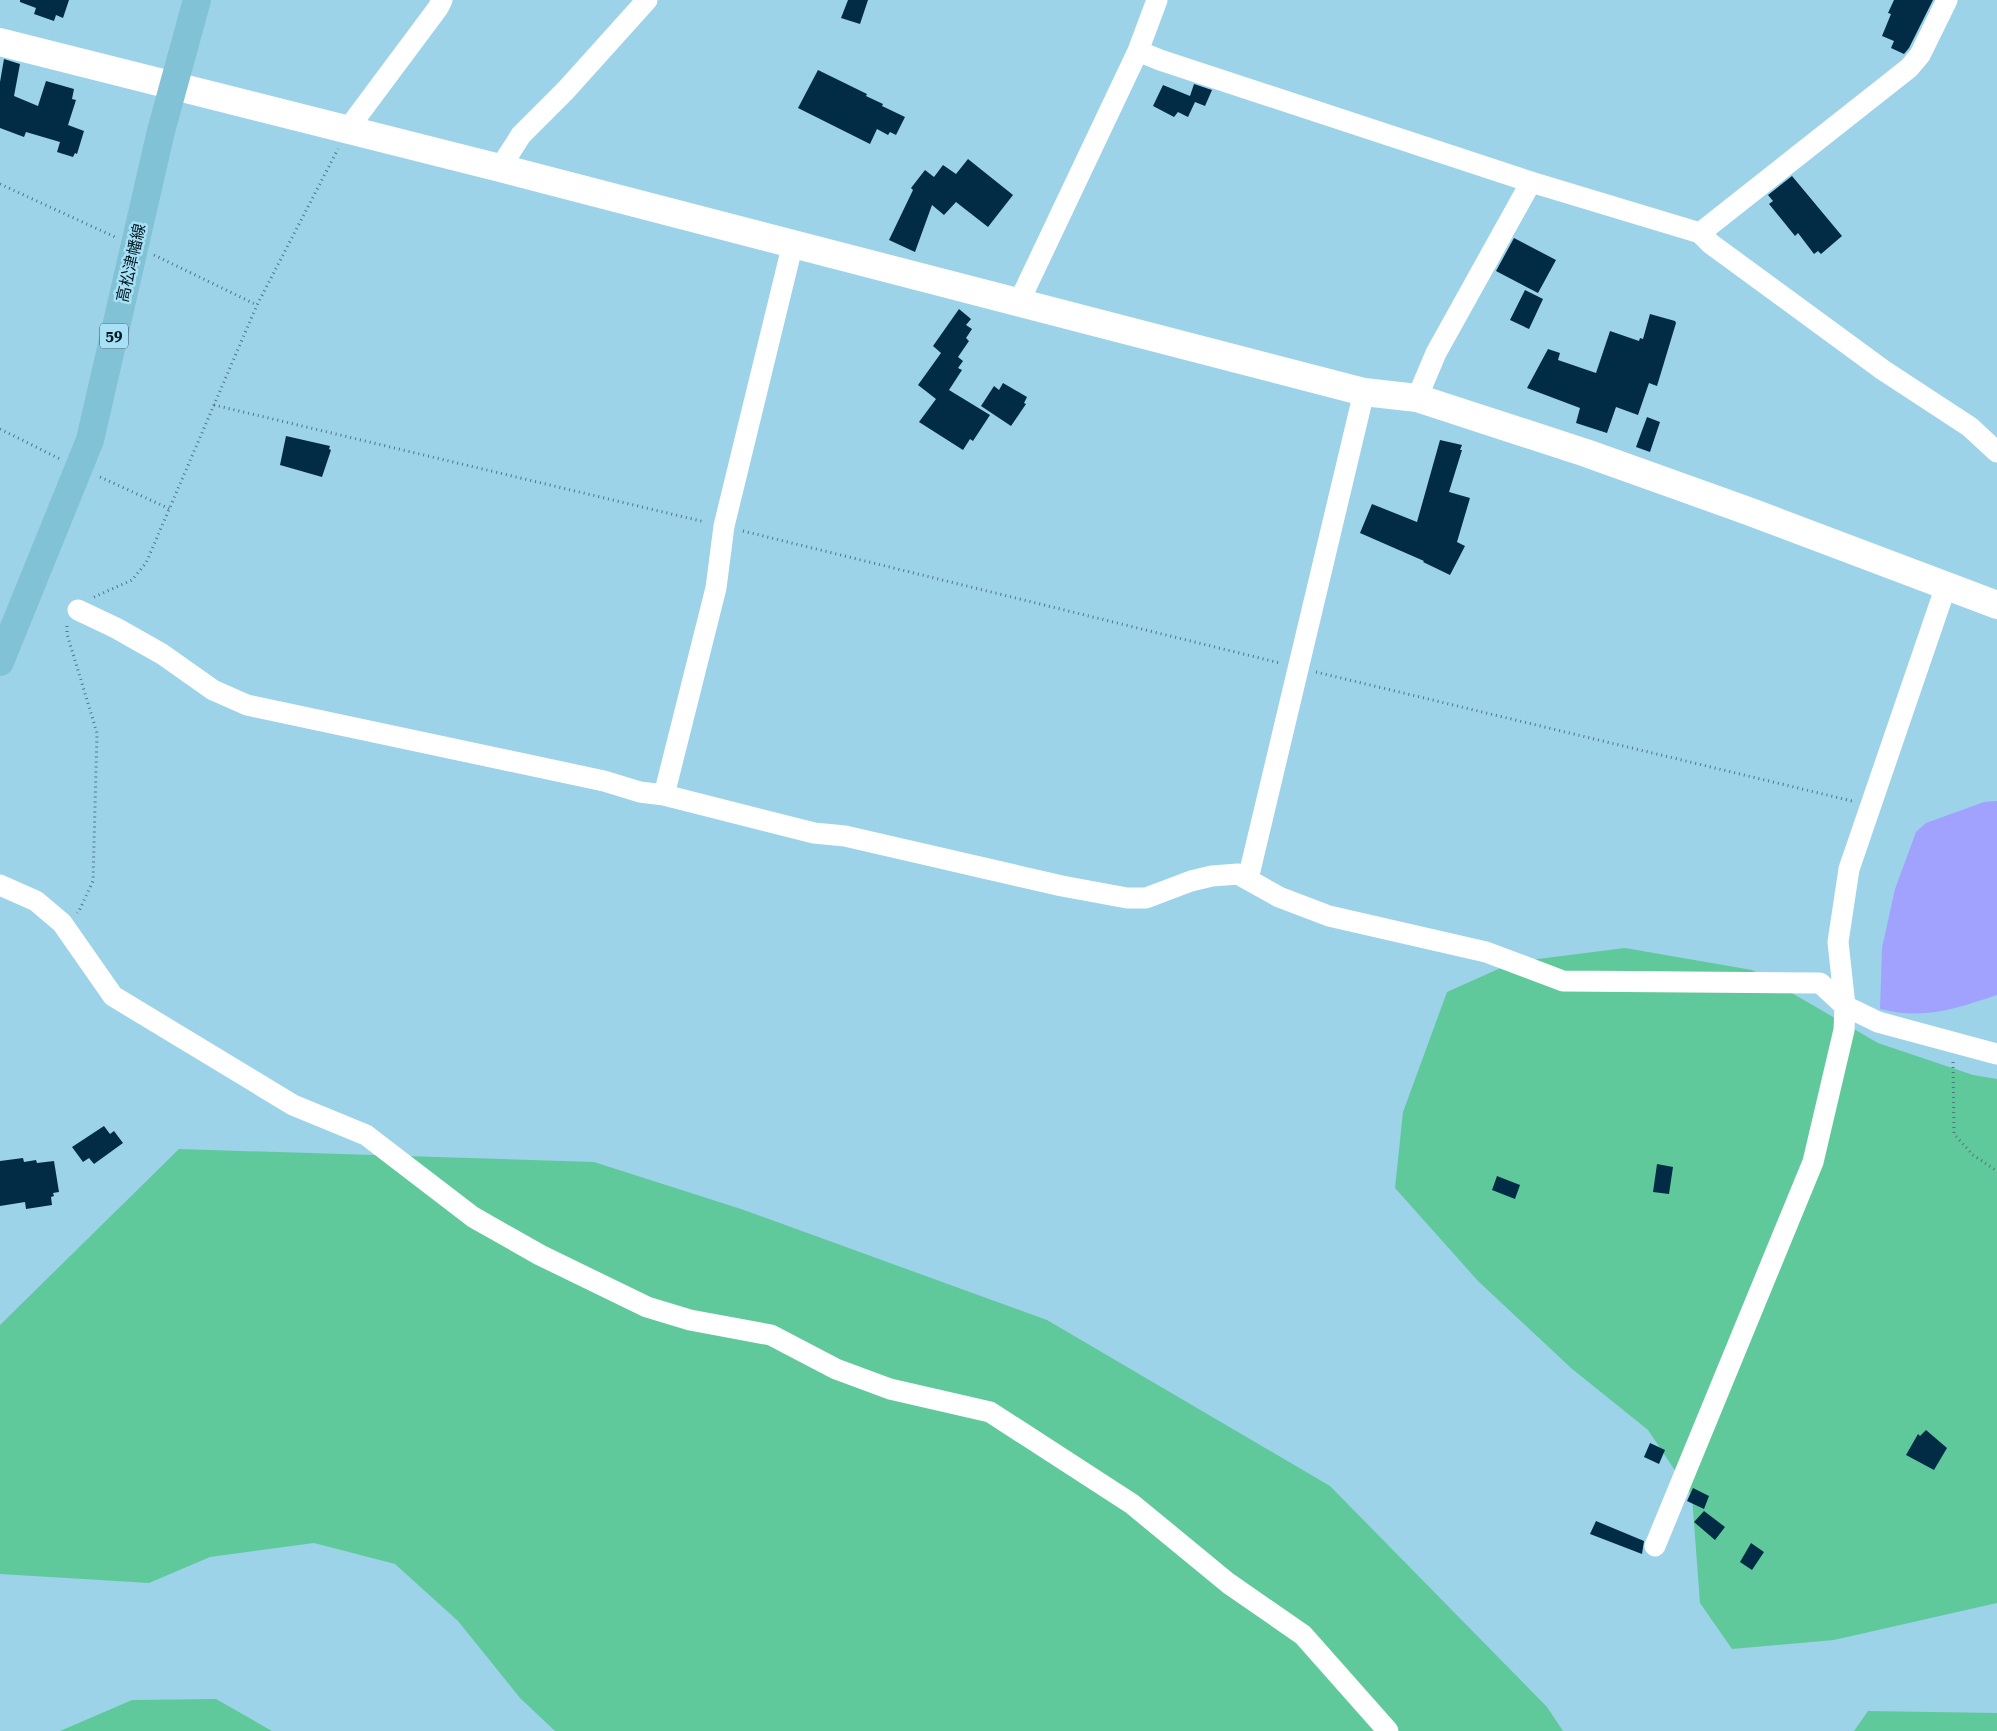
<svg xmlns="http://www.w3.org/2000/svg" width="1997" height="1731" viewBox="0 0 1997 1731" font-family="'Roboto Serif','Noto Sans JP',serif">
	<rect width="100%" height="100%" fill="#9cd3e8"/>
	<path fill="#60c99b" d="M1625,948L1752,970L1878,1043L1973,1075L1997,1079V1603L1834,1640L1732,1649L1700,1603L1692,1496L1648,1430L1571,1368L1478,1281L1395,1188L1403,1112L1447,992L1514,962Z
		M179,1149L594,1162L741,1209L1047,1320L1330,1486L1547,1707L1563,1731H555L520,1698L458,1621L395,1564L314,1543L210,1557L149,1583L0,1574V1325Z
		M216,1699L272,1731H60L132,1700Z
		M1868,1711L1997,1713V1731H1854Z"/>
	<path fill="#a1a2fd" d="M1997,801V995C1955,1009 1924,1020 1880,1009L1882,948L1895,889L1916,832L1926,823L1984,802Z"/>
	<path fill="#022c46" d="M20,0H69L63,18L56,15L54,21L34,14L36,8L20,2Z
		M848,0H868L860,24L841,18Z
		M1894,0H1933L1909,48L1904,54L1891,48L1894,41L1882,36L1891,14L1888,13Z
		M4,59L20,64L14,96L38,106L46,81L74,89L72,99L76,100L68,125L84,131L77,154L75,153L73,157L57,152L60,142L26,132L24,137L0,128V82Z
		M818,70L867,94L866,96L883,104L882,106L905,117L896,135L890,132L888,135L877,129L870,144L798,108Z
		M1194,84L1212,90L1205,106L1195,102L1188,117L1178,112L1174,117L1153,106L1163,85L1190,96Z
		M968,159L1013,195L988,227L956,202L944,215L932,205L915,252L889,240L913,190L911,188L925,170L934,177L943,165L956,174Z
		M1792,176L1842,236L1821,254L1818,251L1814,254L1798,233L1795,236L1769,204L1773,201L1768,195Z
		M1514,238L1556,260L1538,293L1496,271Z
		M1525,290L1543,299L1529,329L1510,320Z
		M959,309L971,319L966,325L972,329L966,338L969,341L958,357L963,361L958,368L962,370L949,390L990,415L973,441L970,439L963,450L919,422L936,399L918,385L941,353L933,346Z
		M1650,314L1675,321L1676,323L1657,386L1649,383L1638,415L1616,407L1607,433L1576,423L1580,408L1527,388L1548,349L1560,353L1558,360L1596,373L1610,331L1639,341L1640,338L1643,339Z
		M1003,383L1027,397L1024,403L1026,404L1011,426L981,406L994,386L999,390Z
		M1647,417L1660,422L1650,452L1636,447Z
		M286,436L330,446L329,449L331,450L322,477L280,465Z
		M1440,440L1462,445L1460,450H1462L1449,492L1470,498L1457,542L1465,546L1450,575L1423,562L1424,561L1360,533L1372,504L1417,522Z
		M104,1126L110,1134L114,1131L123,1143L94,1164L89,1158L83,1162L72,1147Z
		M23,1158L24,1162L36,1160L37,1163L54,1161L59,1192L53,1193L54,1196L51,1197L52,1205L26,1209L25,1202L0,1206V1161Z
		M1657,1164L1673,1167L1669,1194L1653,1192Z
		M1497,1176L1520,1185L1515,1199L1492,1190Z
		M1926,1430L1947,1448L1934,1470L1906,1455L1918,1434L1920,1436Z
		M1650,1443L1665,1450L1659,1464L1644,1457Z
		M1693,1488L1709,1496L1704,1509L1687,1501Z
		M1704,1511L1725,1527L1715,1540L1694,1522Z
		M1596,1521L1644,1541L1642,1554L1590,1534Z
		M1751,1543L1764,1552L1752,1570L1740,1562Z"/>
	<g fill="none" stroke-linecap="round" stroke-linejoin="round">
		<path stroke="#507685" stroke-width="3" stroke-dasharray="1 4" stroke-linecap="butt" d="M0,184L115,237
			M154,255L257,305
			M214,405L705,522
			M0,429L60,459
			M100,477L170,509
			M743,531L1280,663
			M94,597L132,580L146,563L257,305L338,149
			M67,626V634L97,733L93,881L79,911L77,913
			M1316,672L1852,801
			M1953,1062L1954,1134L1973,1155L1997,1171"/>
		<path stroke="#fff" stroke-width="21" d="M1138,51L1160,60L1531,182L1700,233L1711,244L1883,370L1970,427L1997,452
			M347,130L438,8L442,0
			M500,168L521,135L566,90L647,0
			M1700,233L1909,68L1920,55L1947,0
			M1019,302L1138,51L1157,0
			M1417,398L1436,353L1531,182
			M78,610L116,628L162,654L213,690L247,705L604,781L640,792L664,795L814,833L845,836L1062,886L1127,898H1146L1191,881L1212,876L1238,874L1279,897L1329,916L1486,952L1563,981L1820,983L1845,1006L1878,1022L1997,1054
			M664,795L716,588L724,526L793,243
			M1248,879L1364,392
			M0,885L36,901L62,923L113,996L293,1105L366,1135L473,1217L540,1255L647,1307L690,1320L771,1335L836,1369L890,1389L990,1412L1132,1504L1228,1583L1303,1635L1388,1731
			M1655,1546L1813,1162L1844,1030L1845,1006L1838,942L1849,869L1946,586"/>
		<path stroke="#fff" stroke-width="28" d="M0,42L500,168L1364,392L1417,398L1586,453L1748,511L1997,605"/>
		<path stroke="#82c2d6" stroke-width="28" d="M0,662L90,440L161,131L197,0"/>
	</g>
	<g text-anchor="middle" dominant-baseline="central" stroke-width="5" stroke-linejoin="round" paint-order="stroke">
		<rect fill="#a8e0f5" stroke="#355561" stroke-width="1" x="100" y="323.5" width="28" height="25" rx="4"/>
		<g font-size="15" font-weight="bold" fill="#041a22">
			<text x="114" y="336">59</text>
		</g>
		<g font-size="16" fill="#041a22" stroke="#a8e0f5">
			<text transform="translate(131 263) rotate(-77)">高松津幡線</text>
		</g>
	</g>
</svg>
